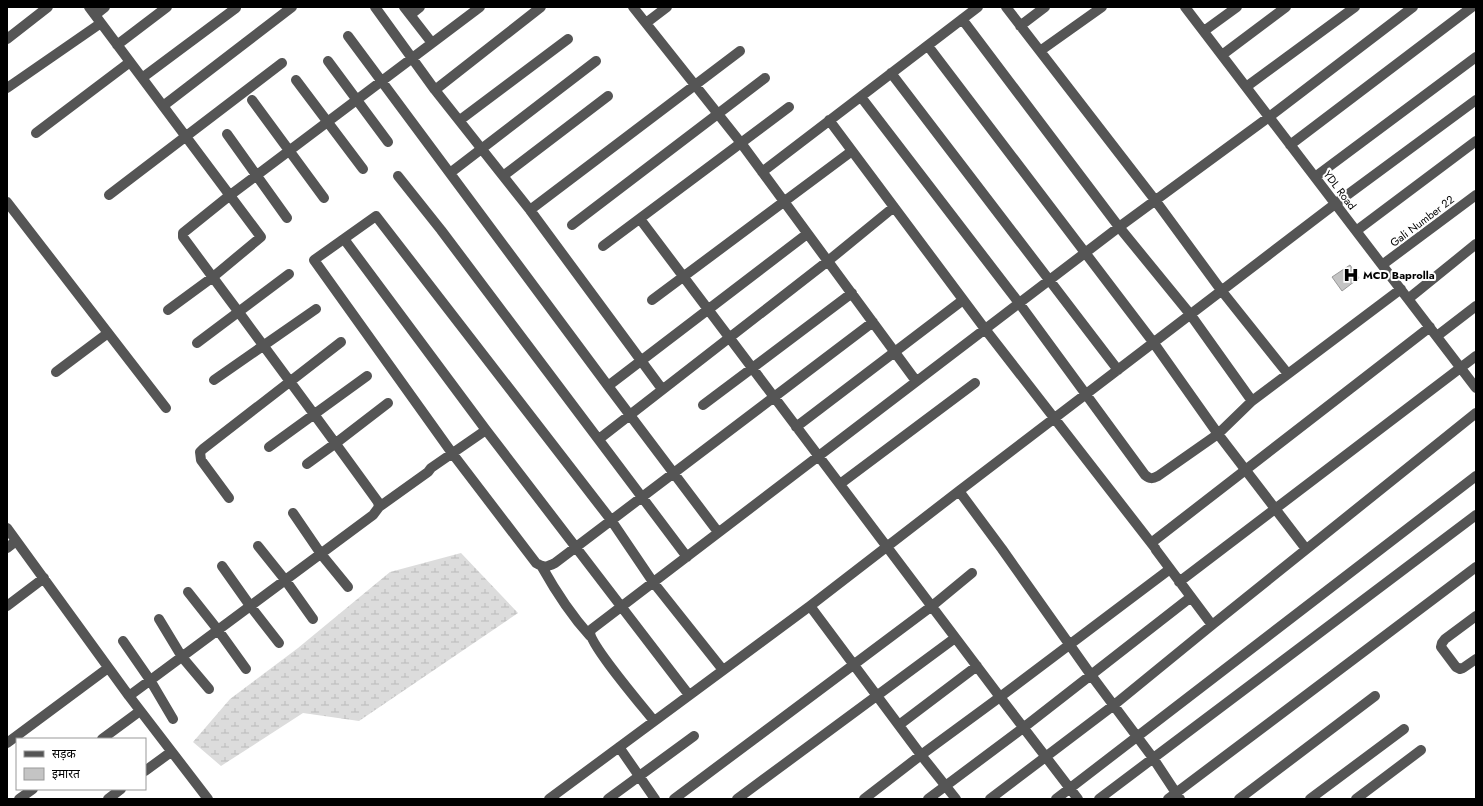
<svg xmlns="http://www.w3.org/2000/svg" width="1483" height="806" viewBox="0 0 1483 806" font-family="Jost,'Noto Sans Devanagari',sans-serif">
	<defs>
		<pattern id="wetland-marsh" width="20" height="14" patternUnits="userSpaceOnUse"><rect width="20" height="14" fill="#dcdcdc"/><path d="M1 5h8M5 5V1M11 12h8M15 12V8" fill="none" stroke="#bbb"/></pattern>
	</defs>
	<rect width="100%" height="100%" fill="#fff"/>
	<path fill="url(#wetland-marsh)" d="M461,553L518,613L359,721L303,713L221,766L193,742L230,699L298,648L390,572Z"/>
	<path fill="#c4c4c4" stroke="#999" d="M1350,265L1359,278L1342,291L1332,277Z"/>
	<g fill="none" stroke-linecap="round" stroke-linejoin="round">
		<path stroke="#555" stroke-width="10" d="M89,7L261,237L213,277L168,310
			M375,7L435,90L530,210L662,389
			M404,7L432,43
			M633,7L741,143L916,381
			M1006,7L1155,200L1221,290L1288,374
			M1185,7L1476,388
			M95,15L105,7
			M410,15L420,7
			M962,19L1119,227L1190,314L1252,401
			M646,23L667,7
			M1020,26L1045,7
			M1204,31L1237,7
			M348,36L608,386L718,532
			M7,39L48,7
			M117,45L167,7
			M928,46L1153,342L1218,434L1306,549
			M1040,51L1102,7
			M1222,55L1286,7
			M328,61L388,142
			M891,73L1118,370
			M142,78L236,8
			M296,80L363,169
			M1246,87L1355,7
			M7,88L101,23
			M435,90L541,7
			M861,97L1019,303L1145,475C1150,479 1152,479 1158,476L1218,434L1252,401L1401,289
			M252,100L324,198
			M163,106L292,7
			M460,120L568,39
			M829,120L985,329L1155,548
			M36,133L130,62
			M227,134L287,218
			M1290,145L1472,7
			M762,172L978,7
			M450,173L596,61
			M398,176L441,230L687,557
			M503,176L608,96
			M1315,177L1476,57
			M109,195L282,63
			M7,202L166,408
			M530,210L740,51
			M640,219L1000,697L1078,799
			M572,225L765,78
			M1356,231L1476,141
			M344,239L486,430L689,695
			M603,246L789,107
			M1382,265L1476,195
			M1408,299L1476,244
			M652,300L852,151
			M1437,336L1476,306
			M197,343L289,274
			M56,372L108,333
			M214,380L316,309
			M608,386L807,234
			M703,405L852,293
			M796,427L963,300
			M599,439L828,261L894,207
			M269,447L367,376
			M307,464L336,443L388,403
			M840,484L975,383
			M959,491L1002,549L1091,675L1153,758L1180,799
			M229,498L201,460L200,452L203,449L341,342
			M379,507L428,472L431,468L486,430
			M293,513L321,554L348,587
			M7,528L129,696L208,799
			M258,546L286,581L313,619
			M7,548L16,541
			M222,566L251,607L279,643
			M542,567C556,592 571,615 590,636
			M1179,582L1476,356
			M188,592L218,630L246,669
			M7,606L44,578
			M810,606L921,755L956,799
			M1476,616L1445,639L1442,643L1441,647L1456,667L1460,669L1463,668L1476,659
			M159,619L182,657L209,689
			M1212,625L1156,550L1153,544L1155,540L1430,327
			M123,641L150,680L173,719
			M723,670L653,582L611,520L376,216L314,260L452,453L536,563C544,568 547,567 555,563L873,322
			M129,696L373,515L379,507L378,502C314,413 248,325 183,237V233L229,196L480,7
			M654,721C643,707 590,645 590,632L592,629L1119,227L1269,117L1413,7
			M899,725L977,666
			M102,739L140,711
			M7,743L108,668
			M619,747L655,799
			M145,771L171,752
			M19,799L33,789
			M108,799L121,789
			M549,799L810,606L959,491L1335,204L1476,100
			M608,799L694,736
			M674,799L932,606L972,573
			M737,799L955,638
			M864,799L921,755L1000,697L1170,569
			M928,799L1023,728L1191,597
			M990,799L1114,705L1212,625L1476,413
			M1056,799L1476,476
			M1099,799L1476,515
			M1168,799L1476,567
			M1239,799L1375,696
			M1310,799L1404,729
			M1356,799L1421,750"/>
	</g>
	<defs>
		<symbol id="hospital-bare" viewBox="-9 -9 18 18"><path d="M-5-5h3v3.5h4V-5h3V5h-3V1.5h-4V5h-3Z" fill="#000" stroke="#fff" stroke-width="2.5" paint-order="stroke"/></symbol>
	</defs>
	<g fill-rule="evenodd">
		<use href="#hospital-bare" x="1340" y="264" width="22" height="22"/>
	</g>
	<g text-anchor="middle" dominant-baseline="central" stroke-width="4" stroke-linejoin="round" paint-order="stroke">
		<g font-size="11" fill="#000" stroke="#fff">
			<text transform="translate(1340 190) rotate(53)">YDL Road</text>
			<text transform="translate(1422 221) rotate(-37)">Gali Number 22</text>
		</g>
		<g font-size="11" font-weight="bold" fill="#000" stroke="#fff" text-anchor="start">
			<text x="1363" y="275">MCD Baprolla</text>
		</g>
	</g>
	<rect width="1483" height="806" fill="none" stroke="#000000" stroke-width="16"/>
	<rect x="16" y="738" width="130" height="52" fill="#ffffff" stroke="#999999"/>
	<rect x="24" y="751" width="20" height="6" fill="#555555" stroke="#999999"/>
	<text x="52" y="758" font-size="12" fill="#000000">सड़क</text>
	<rect x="24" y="768" width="20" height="12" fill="#c4c4c4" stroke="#999999"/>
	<text x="52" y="778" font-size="12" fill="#000000">इमारत</text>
</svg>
